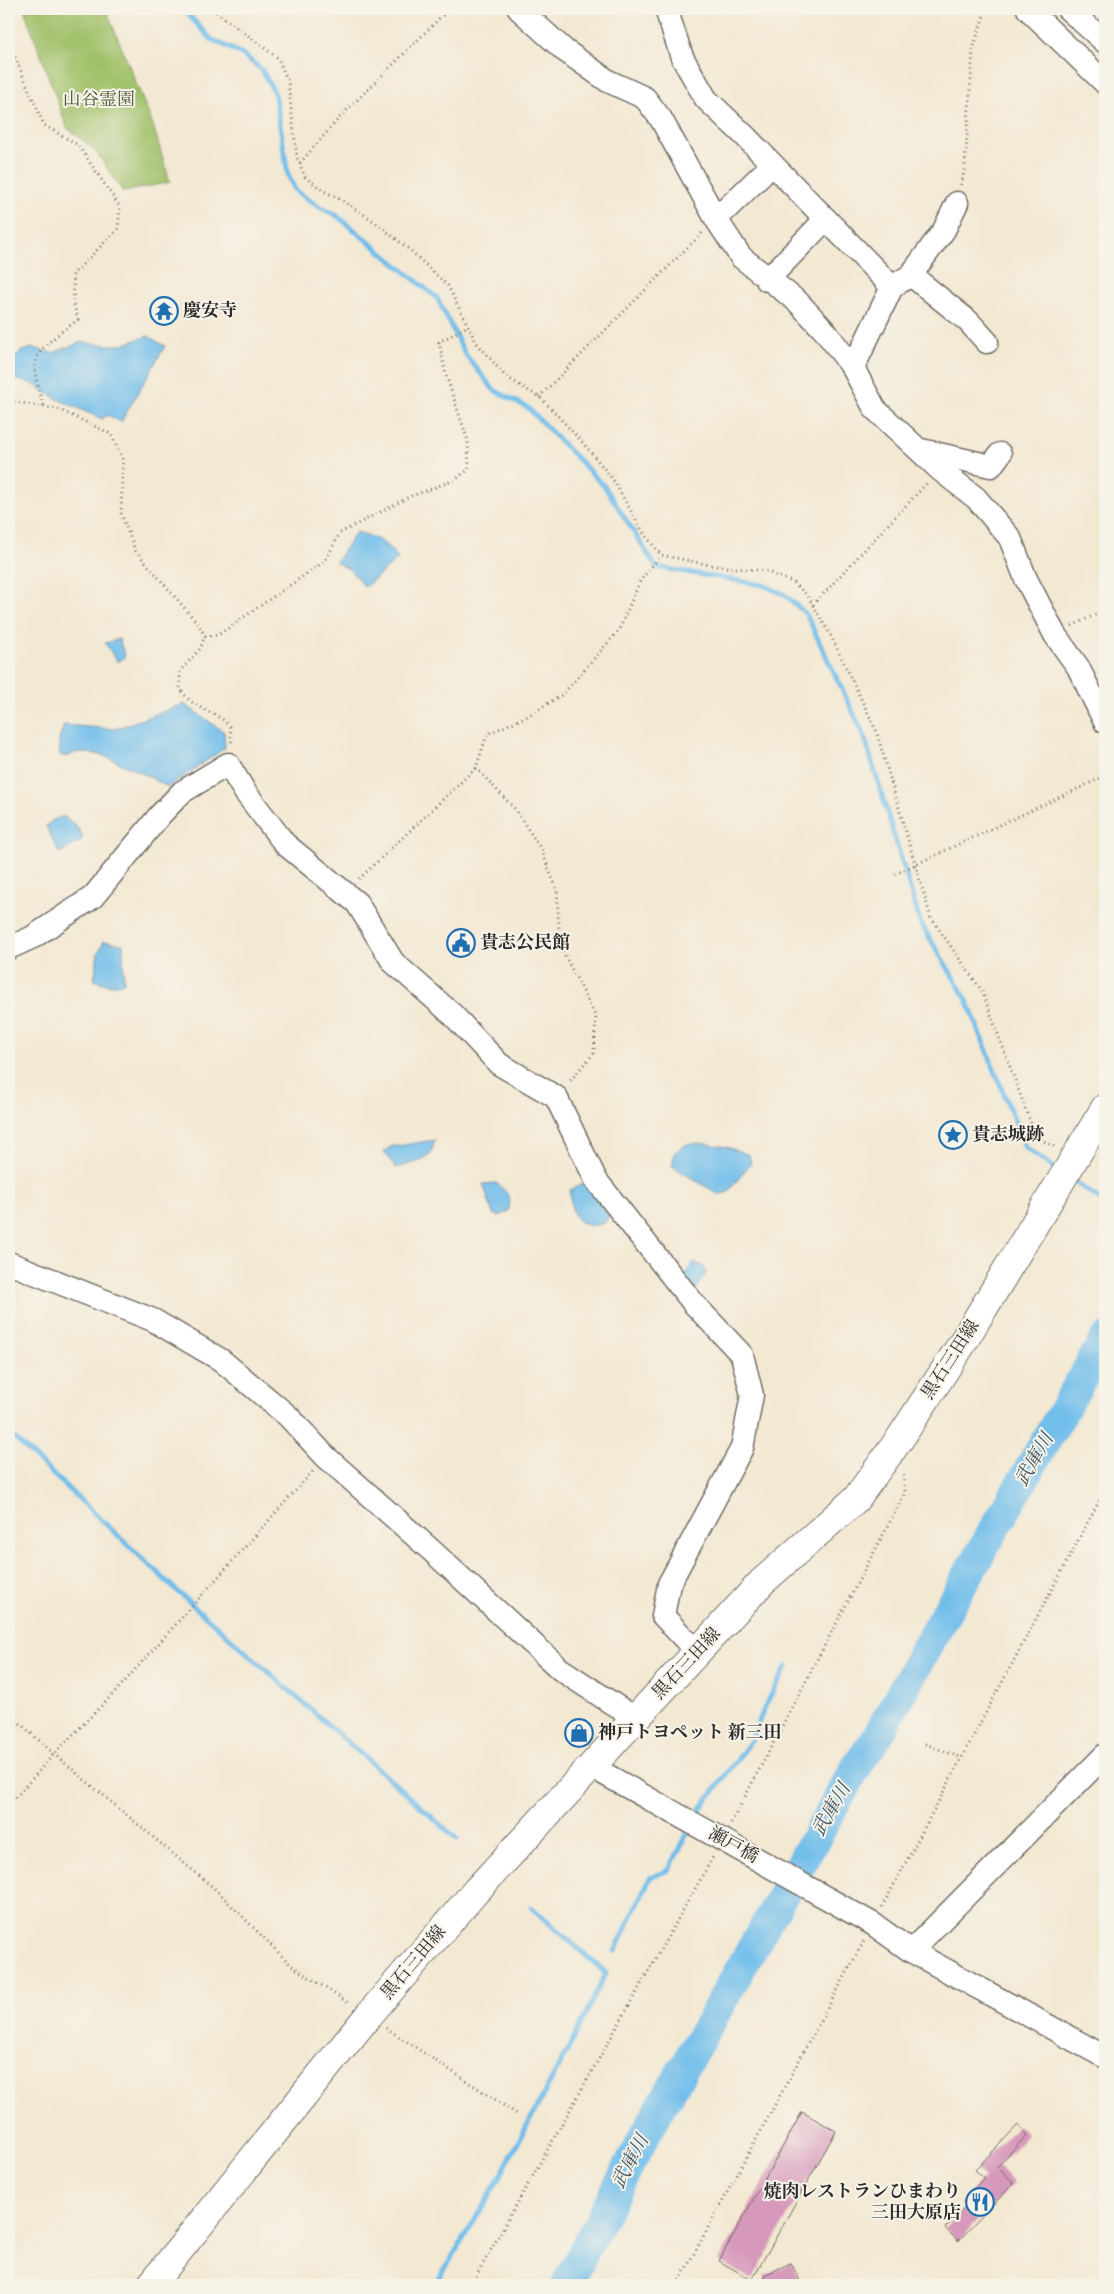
<svg xmlns="http://www.w3.org/2000/svg" width="1114" height="2294" font-family="Vollkorn,'Noto Serif JP',serif">
	<rect width="100%" height="100%" fill="#f7f3e8"/>
	<filter id="ink" filterUnits="userSpaceOnUse"><feTurbulence type="fractalNoise" baseFrequency=".02" numOctaves="2"/><feDisplacementMap in="SourceGraphic" scale="10" xChannelSelector="R" yChannelSelector="G"/><feConvolveMatrix kernelMatrix="1 2 1 2 8 2 1 2 1" color-interpolation-filters="sRGB"/></filter>
	<filter id="wash" filterUnits="userSpaceOnUse"><feTurbulence type="fractalNoise" baseFrequency=".0096" numOctaves="4" result="noise"/><feDisplacementMap in="SourceGraphic" scale="20" xChannelSelector="R" yChannelSelector="G"/><feGaussianBlur stdDeviation="1.12" result="paint"/><feColorMatrix in="noise" values="0 0 0 0 0 0 0 0 0 0 0 0 0 0 0 0 0 1.4 0 .05"/><feComposite in="paint" operator="in"/></filter>
	<g filter="url(#wash)">
		<rect width="100%" height="100%" fill="#f3e8d2"/>
		<path fill="#9fc068" stroke="#65764a" d="M24,9h82l47,116 17,57 -47,10 -28,-42 -28,-22z"/>
		<path fill="#71beeb" stroke="#4e748b" d="M148,336l17,10 -44,76 -13,-7 -6,4 -45,-20 -26,-16 -22,-5v-14l12,-13 12,-3 19,5 30,-11 24,3h14z
			M356,532c18,4 32,11 42,27l-33,28 -15,-17 -14,-8z
			M119,639l6,18 -7,5 -13,-19z
			M184,704l40,28 1,16 -57,39 -28,-15 -38,-17 -25,-3 -10,5 -7,-2 -1,-15 5,-15 51,4z
			M64,816l12,10 7,11 -3,5 -21,11 -13,-27 7,-6z
			M104,941l19,3 1,39 -15,2 -15,-5 4,-27z
			M435,1140l-4,14 -11,7 -24,7 -12,-16 6,-5z
			M700,1143l27,4 22,8 2,8 -24,30 -9,1 -46,-28 3,-14 12,-8z
			M590,1181l22,28 -7,14c-27,8 -35,-7 -35,-33z
			M496,1183c11,8 17,16 12,29l-9,4 -6,-2 -10,-30z
			M694,1262l10,5 2,7 -11,17 -12,-13z"/>
		<g fill="none" stroke-linecap="round" stroke-linejoin="round">
			<path stroke="#71beeb" stroke-width="5" d="M185,9l1,3 25,27 31,15 20,16 13,24 13,81 7,15 24,17 17,8 101,83 28,56 29,36 34,18 77,79 51,80 107,18 21,9 22,20 58,121 56,187 47,78 58,147 32,23
				M1070,1179l35,24
				M9,1433l168,158 280,248
				M696,1819l5,-11 50,-67 16,-39 20,-36
				M615,1951l35,-73 19,-8 21,-42
				M435,2285l55,-90 87,-163 29,-59 -75,-66"/>
			<path stroke="#71beeb" stroke-width="31" d="M566,2285l80,-152 211,-367 20,-29 64,-116 164,-282"/>
		</g>
		<g id="blocks">
			<path fill="#d799bb" d="M802,2112l34,19 -84,149 -33,-19z
				M1018,2125l9,10 -30,32 17,16 -56,58 -13,-13 22,-22 -4,-5 21,-23 -9,-8z
				M791,2263l11,22h-47l11,-5 -2,-5z"/>
		</g>
	</g>
	<g filter="url(#ink)">
		<use href="#blocks" fill-opacity="0" stroke="#716d65" stroke-width="1"/>
		<g fill="none" stroke-linecap="round" stroke-linejoin="round">
			<defs>
				<path id="minor" d="M519,9l45,41 44,31 37,17 16,21 55,100 25,38 57,45 27,29 28,37 22,41 64,60 37,29 34,40 16,41 29,56 23,32 27,55
					M666,9l16,48 24,42 38,36 148,152 -39,81
					M1028,9l77,74
					M1068,9l37,33
					M716,219l56,-54
					M911,275l33,-45 13,-27
					M767,280l59,-61
					M892,287l19,-12 57,46 19,21
					M921,450l70,16 9,-12
					M9,948l24,-11 60,-40 67,-82 22,-23 46,-28 17,28 40,52 72,59 36,59 60,53 46,49 57,33 40,83 98,124 48,51 10,40 -10,53 -73,136 -6,32 35,37
					M9,1263l144,57 68,40 67,56 38,41 106,94 128,118 76,50
					M592,1767l281,157 38,27 194,106
					M911,1951l194,-196"/>
				<path id="major" d="M151,2285l217,-269 108,-125 286,-309 94,-83 43,-59 61,-93 145,-239"/>
			</defs>
			<use href="#minor" stroke="#716d65" stroke-width="25"/>
			<use href="#major" stroke="#716d65" stroke-width="30"/>
			<path stroke="#716d65" stroke-width="3" stroke-dasharray="1 4" stroke-linecap="butt" d="M212,9l66,49 10,24 9,76 8,19 19,14 16,8 35,23 36,29 37,35 28,56 29,34 37,23 41,44 29,35 31,54 18,23 54,11 51,5 28,12 13,12 23,39 46,96 55,188 51,73 54,146 21,11
				M9,43l35,82 34,20 42,62 -2,22 -45,45 1,31 4,15c-12,8 -38,26 -42,40 -4,12 5,35 8,47
				M300,163l41,-47 108,-107
				M961,185l4,-18 8,-118 13,-40
				M539,397l163,-164
				M9,401l49,8 53,25 12,26 -2,53 14,37 64,75 6,11 -5,13 -20,22v18l10,12 32,18 8,8 2,19
				M813,605l114,-122
				M1072,626l33,-16
				M205,636l13,-1 107,-74 15,-28 69,-36 46,-17 14,-11 -1,-28 -22,-66 -7,-33 29,-16
				M476,768l38,40 27,41 16,41 3,56 36,71 -2,36 -26,30
				M895,874l210,-98
				M359,879l117,-111 11,-34 41,-18 35,-22 56,-64 21,-49 21,-26
				M9,1713l45,41 161,135 77,77 58,38
				M925,1744l37,14
				M9,1805l45,-51 63,-64 197,-220
				M731,1823l174,-330 -2,-21
				M882,1907l223,-417
				M386,2028l131,86
				M471,2285l242,-428
				M677,2285l187,-344"/>
			<use href="#minor" stroke="#fff" stroke-width="22"/>
			<use href="#major" stroke="#fff" stroke-width="28"/>
		</g>
	</g>
	<defs>
		<symbol id="temple-ring" viewBox="-11 -11 22 22"><circle r="9.5" fill="#f7f3e8" stroke="#1f6fb2" stroke-width="1.5"/><path d="M0-6L5-2H3V0L6.5 2.5H4V6H1.5V3h-3V6H-4V2.5H-6.5L-3 0V-2H-5Z" fill="#1f6fb2"/></symbol>
		<symbol id="civic-ring" viewBox="-11 -11 22 22"><circle r="9.5" fill="#f7f3e8" stroke="#1f6fb2" stroke-width="1.5"/><path d="M-.6-6.5H3V-4.5H.6V-3L4-1V1h2V6H-6V1h2V-1L-.6-3ZM-1.2 2.5V6h2.4V2.5Z" fill="#1f6fb2"/></symbol>
		<symbol id="sight-ring" viewBox="-11 -11 22 22"><circle r="9.5" fill="#f7f3e8" stroke="#1f6fb2" stroke-width="1.5"/><path d="M0-6L1.8-2.2L6-1.7L2.9 1.2L3.7 5.4L0 3.3L-3.7 5.4L-2.9 1.2L-6-1.7L-1.8-2.2Z" fill="#1f6fb2"/></symbol>
		<symbol id="shop-ring" viewBox="-11 -11 22 22"><circle r="9.5" fill="#f7f3e8" stroke="#1f6fb2" stroke-width="1.5"/><path d="M-5-2.5h2.3a2.7 3.5 0 0 1 5.4 0H5L5.5 6h-11ZM-1.5-2.5h3a1.5 2.3 0 0 0-3 0Z" fill="#1f6fb2"/></symbol>
		<symbol id="restaurant-ring" viewBox="-11 -11 22 22"><circle r="9.5" fill="#f7f3e8" stroke="#1f6fb2" stroke-width="1.5"/><path d="M-5-6h1v4h1v-4h1v4h1v-4h1v5L-1.5 .5V6h-2V.5L-5-1ZM5-6V6H3V1.5H1.5Q1.5-4 5-6Z" fill="#1f6fb2"/></symbol>
	</defs>
	<g fill-rule="evenodd">
		<use href="#temple-ring" x="148" y="295" width="32" height="32"/>
		<use href="#civic-ring" x="445" y="927" width="32" height="32"/>
		<use href="#sight-ring" x="937" y="1119" width="32" height="32"/>
		<use href="#shop-ring" x="563" y="1717" width="32" height="32"/>
		<use href="#restaurant-ring" x="964" y="2186" width="32" height="32"/>
	</g>
	<g text-anchor="middle" dominant-baseline="central" stroke-width="4" stroke-linejoin="round" paint-order="stroke">
		<g font-size="18" fill="#4e583d" stroke="#f7f3e8">
			<text x="99" y="100">山谷霊園</text>
		</g>
		<g font-size="18" font-weight="bold" fill="#2b2b2b" stroke="#f7f3e8" text-anchor="start">
			<text x="183" y="311">慶安寺</text>
			<text x="480" y="943">貴志公民館</text>
			<text x="972" y="1135">貴志城跡</text>
			<text x="598" y="1733">神戸トヨペット 新三田</text>
			<text x="961" y="2192" text-anchor="end">焼肉レストランひまわり<tspan x="961" dy="21">三田大原店</tspan></text>
		</g>
		<g font-size="18" fill="#2b2b2b" stroke="#f7f3e8">
			<text transform="translate(951 1360) rotate(-57)">黒石三田線</text>
			<text transform="translate(687 1664) rotate(-47)">黒石三田線</text>
			<text transform="translate(733 1846) rotate(29)">瀬戸橋</text>
			<text transform="translate(414 1963) rotate(-50)">黒石三田線</text>
		</g>
		<g font-size="19" font-style="italic" fill="#405765" stroke="#f7f3e8">
			<text transform="translate(1035 1460) rotate(-60)">武庫川</text>
			<text transform="translate(832 1810) rotate(-60)">武庫川</text>
			<text transform="translate(631 2162) rotate(-62)">武庫川</text>
		</g>
	</g>
	<rect width="1114" height="2294" fill="none" stroke="#f7f3e8" stroke-width="30"/>
</svg>
